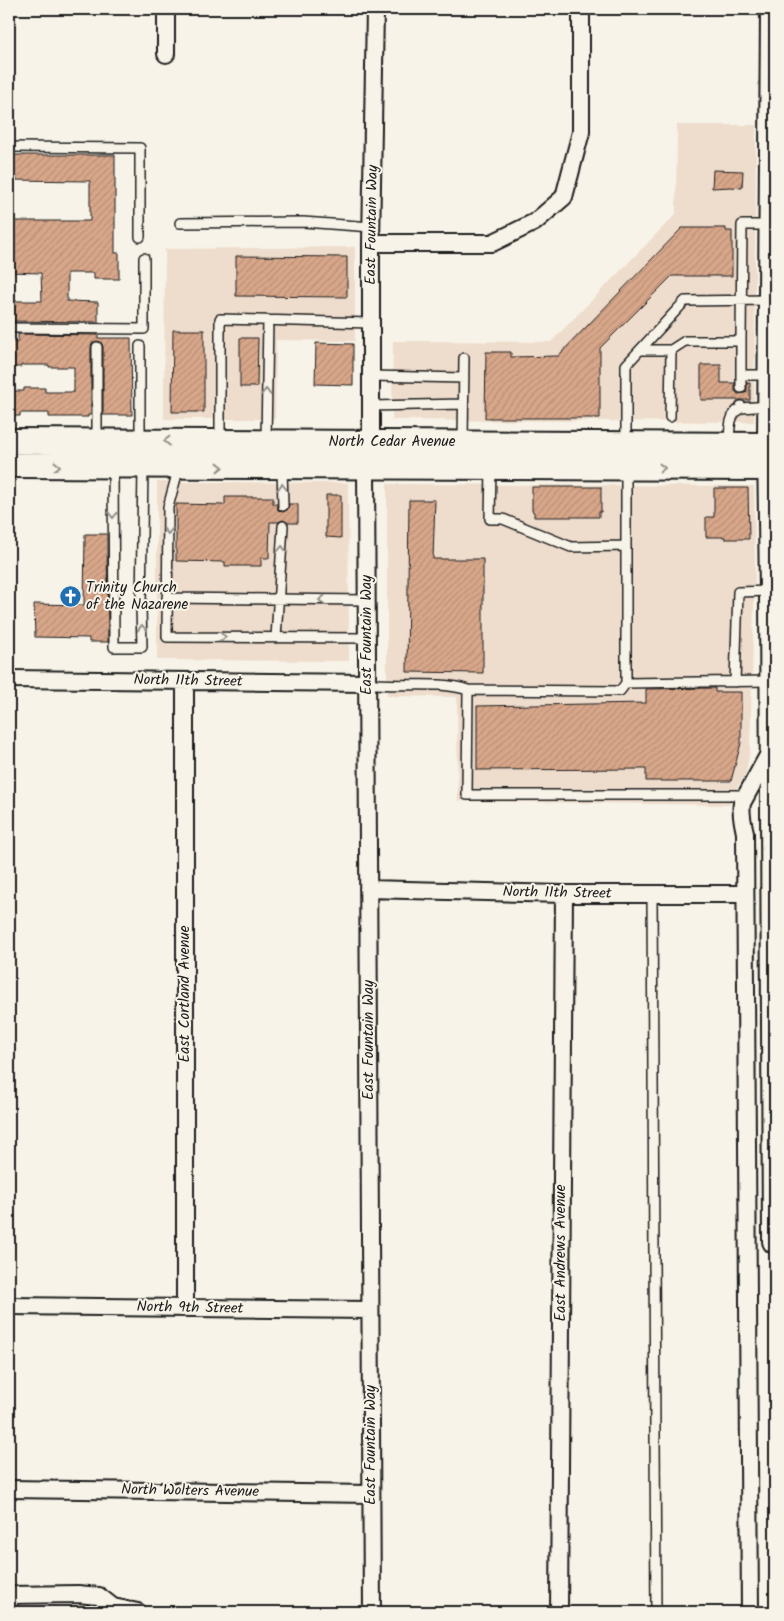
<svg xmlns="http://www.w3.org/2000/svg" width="784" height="1621" font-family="Kalam,sans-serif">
	<defs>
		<pattern id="building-hatch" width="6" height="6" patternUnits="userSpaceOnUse" patternTransform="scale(1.25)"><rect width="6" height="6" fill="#d8a78a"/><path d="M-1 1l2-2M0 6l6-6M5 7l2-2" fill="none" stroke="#b98f76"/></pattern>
	</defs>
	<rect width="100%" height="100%" fill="#f7f3e8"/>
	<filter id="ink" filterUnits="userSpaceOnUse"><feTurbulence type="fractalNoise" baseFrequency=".02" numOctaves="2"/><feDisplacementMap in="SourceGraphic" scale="10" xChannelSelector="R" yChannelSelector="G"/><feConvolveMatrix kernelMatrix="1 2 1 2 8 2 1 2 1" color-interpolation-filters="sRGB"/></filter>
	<g filter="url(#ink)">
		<path fill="#eedccc" d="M677,125h79l-2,297 -362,-2 1,-79 158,1 125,-128z
			M355,247v94l-79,-1 -1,79h-111l1,-170z
			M157,482l191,1 1,178 -192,-1z
			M387,484l367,2 1,82 -5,182 -4,23 -16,27v5l-272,-4 -1,-104 -70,-1z"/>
		<path fill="url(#building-hatch)" stroke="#1c1c1c" d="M9,155h106v98h4v26h-25v-6h-27v28l31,1v20l-89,-1v-20h33l-1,-28 -32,-1v-51h81v-40l-81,-1z
			M713,170l30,1 -1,17 -11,-1 -19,1z
			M682,228h44v3h6v45h-60l-72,72v70h-115l1,-66h25v5l47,-1z
			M236,256l111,1v40l-111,-1z
			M173,330h31v82h-32z
			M18,334l80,1v3h33l1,77h-29v-68l-2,-5 -4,-1 -5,2 -1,4v68h-3v2h-39v-4h-29v3h-11v-25h15v-3h21v4h29v-25h-25v-2h-28v2h-12v-25h9z
			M240,338h18l-1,49h-17z
			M316,343l37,1v41l-38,-1z
			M701,365h20v18h14v8l3,3 7,-1 2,-2v-8h3v17h-49z
			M532,487h69v25h-2v5h-65v-5l-2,-1z
			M714,488h34l1,51h-24v-2h-19v-20h8z
			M326,495h15v43l-15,-1z
			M225,497h48v7h4l1,6 5,2 5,-3 1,-5h9v19h-10l-5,-3 -5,2h-8l-1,36h-8v8h-36v-4l-49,-1v-57l49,1z
			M409,500h26l-2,59h50v114l-76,-1z
			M85,534h22l1,108h-19v-4l-54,-1 -1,-33 50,1z
			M715,688v4h26v51l-10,38h-85v-12l-169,1v-64l169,-3v-14z"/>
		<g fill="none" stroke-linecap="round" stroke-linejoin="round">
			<defs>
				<path id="lane" d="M9,147l131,1v89
					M180,223l123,-1 69,5
					M9,328l135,1v-71
					M741,341v34h29
					M140,346v95
					M640,350h31l-1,67
					M671,350l14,-9h56l1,-116h29
					M741,375v13
					M371,376l93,2
					M371,406l92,-2
					M741,406v2l29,-2
					M97,441v-94
					M220,441v-122l151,4
					M266,441l2,-121
					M463,442l1,-84
					M626,442v-77l59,-64 86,-1
					M729,443c1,-13 -1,-28 12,-35
					M113,466l1,181h28l-1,-40 2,-140
					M179,467l-11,40 -1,130 200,1
					M282,467l1,39
					M491,468l-1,51h13l68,28 55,-1
					M167,598l200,2
					M276,638l7,-112
					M735,682l3,-90 32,-1
					M367,683c33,5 70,-3 101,7l152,1 6,-8v-215
					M626,683l145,-2
					M468,690l-1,105h279
					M652,894l4,718"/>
				<path id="street" d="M166,54v-45
					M371,243h121l43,-21 29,-25 17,-65v-123
					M371,442v-199l4,-234
					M366,467l6,1145
					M9,679l358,4
					M185,681v627
					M368,889l196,5h181
					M9,1306l361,4
					M9,1489l362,5
					M9,1603v-8l69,-1 21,2 14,11 25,5
					M559,1612l5,-718
					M750,1612l-5,-779c-2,-11 -5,-19 -3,-30l29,-53"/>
				<path id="secondary" d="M773,9l-3,436 2,146 3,650
					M9,441l766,4
					M9,465l766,3"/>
			</defs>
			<use href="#lane" stroke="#1c1c1c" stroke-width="12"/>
			<use href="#street" stroke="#1c1c1c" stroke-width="20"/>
			<use href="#secondary" stroke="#1c1c1c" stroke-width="28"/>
			<use href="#lane" stroke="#f7f3e8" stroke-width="9"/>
			<use href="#street" stroke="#f7f3e8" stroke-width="16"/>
			<use href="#secondary" stroke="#f7f3e8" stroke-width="24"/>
		</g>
		<defs><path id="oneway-chevron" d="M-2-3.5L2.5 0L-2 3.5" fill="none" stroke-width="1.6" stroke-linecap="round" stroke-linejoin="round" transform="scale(1.25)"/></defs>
		<g stroke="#94928c">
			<use href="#oneway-chevron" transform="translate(266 392) rotate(-89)"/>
			<use href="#oneway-chevron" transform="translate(167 441) rotate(-180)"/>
			<use href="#oneway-chevron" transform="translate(57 466)"/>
			<use href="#oneway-chevron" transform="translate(220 467)"/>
			<use href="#oneway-chevron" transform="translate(662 468)"/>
			<use href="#oneway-chevron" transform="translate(282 487) rotate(-91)"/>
			<use href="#oneway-chevron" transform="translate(113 515) rotate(90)"/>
			<use href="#oneway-chevron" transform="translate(168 531) rotate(90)"/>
			<use href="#oneway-chevron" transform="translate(282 549) rotate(-88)"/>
			<use href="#oneway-chevron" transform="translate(322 600) rotate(-180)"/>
			<use href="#oneway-chevron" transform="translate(142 628) rotate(-92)"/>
			<use href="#oneway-chevron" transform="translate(223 637)"/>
		</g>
	</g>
	<defs>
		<symbol id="church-disc" viewBox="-11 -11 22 22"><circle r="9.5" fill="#1f6fb2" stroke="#f7f3e8"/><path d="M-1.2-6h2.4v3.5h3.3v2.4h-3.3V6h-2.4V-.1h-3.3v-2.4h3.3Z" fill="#fff"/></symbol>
	</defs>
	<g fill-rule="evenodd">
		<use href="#church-disc" x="58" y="584" width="25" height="25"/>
	</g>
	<g text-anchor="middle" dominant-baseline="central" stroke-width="4" stroke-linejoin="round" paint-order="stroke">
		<g font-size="15" fill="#1c1c1c" stroke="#f7f3e8">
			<text transform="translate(372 225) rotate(-89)">East Fountain Way</text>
			<text x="392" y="442">North Cedar Avenue</text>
			<text transform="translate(367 635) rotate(-90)">East Fountain Way</text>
			<text transform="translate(188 681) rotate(1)">North 11th Street</text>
			<text transform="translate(557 893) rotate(1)">North 11th Street</text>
			<text transform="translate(185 994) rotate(-90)">East Cortland Avenue</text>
			<text transform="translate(369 1040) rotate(-90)">East Fountain Way</text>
			<text transform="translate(561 1253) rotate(-90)">East Andrews Avenue</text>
			<text transform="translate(190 1308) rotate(1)">North 9th Street</text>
			<text transform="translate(371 1445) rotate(-90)">East Fountain Way</text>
			<text transform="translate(190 1491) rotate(1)">North Wolters Avenue</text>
		</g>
		<g font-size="15" fill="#1c1c1c" stroke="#f7f3e8" text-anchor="start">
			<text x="86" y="588">Trinity Church<tspan x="86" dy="17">of the Nazarene</tspan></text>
		</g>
	</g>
	<rect width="784" height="1621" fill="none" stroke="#f7f3e8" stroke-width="30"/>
	<rect x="15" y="15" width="754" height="1591" fill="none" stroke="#1c1c1c" stroke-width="2" filter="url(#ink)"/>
</svg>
